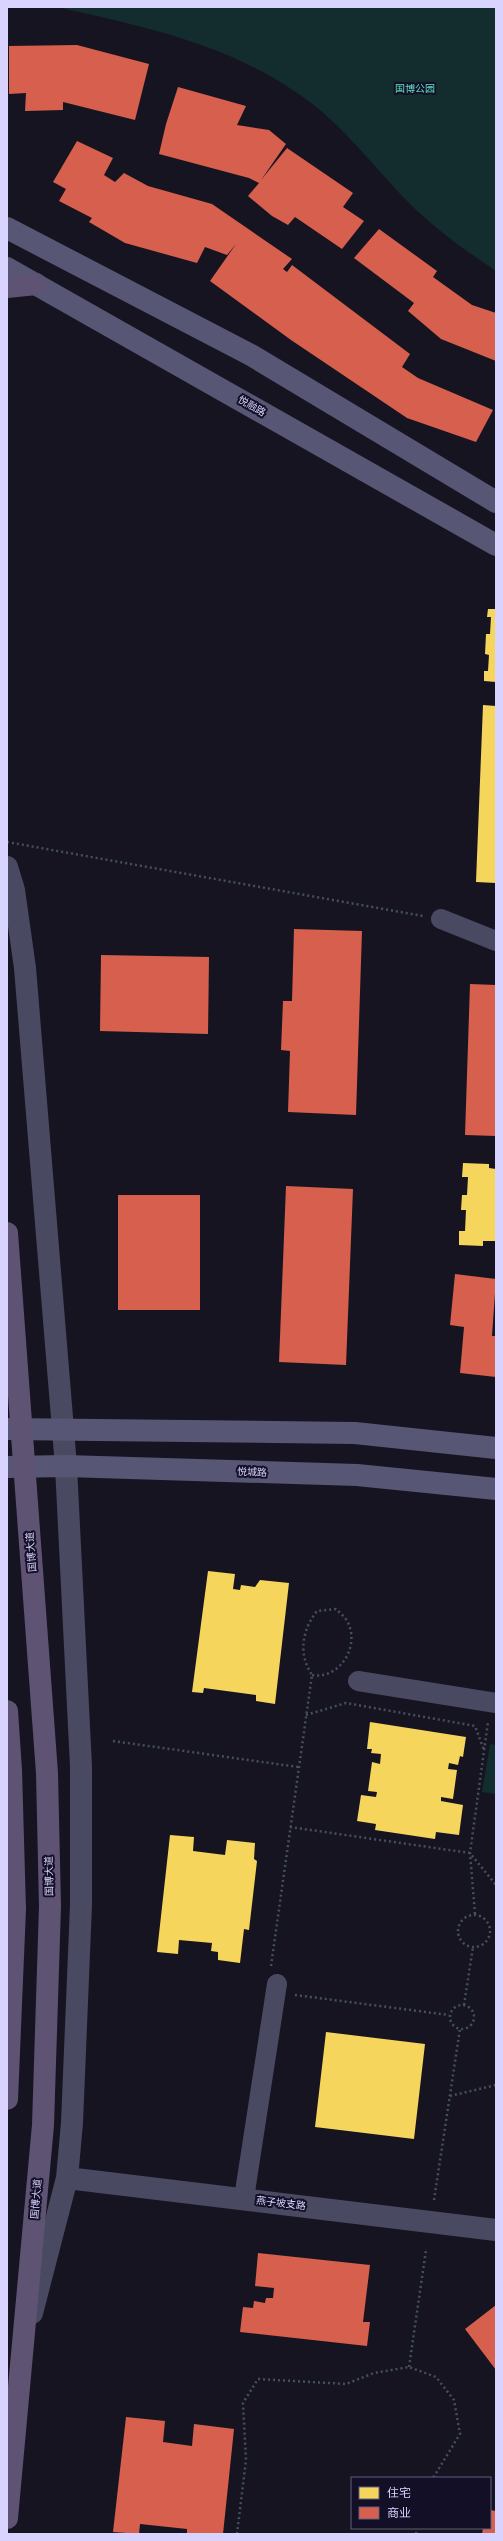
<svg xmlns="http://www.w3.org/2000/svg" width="503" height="2541" font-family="Poppins,'Noto Sans SC',sans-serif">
	<rect width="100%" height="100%" fill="#161421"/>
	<path fill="#132c2d" d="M57,7h439v264c-30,-20 -58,-40 -84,-65 -31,-31 -58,-67 -92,-96 -77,-63 -169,-82 -263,-103z
		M490,1744l6,1v49l-14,-2z"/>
	<path fill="#f6d55c" d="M488,609h8v73l-12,-1v-10h4l1,-16 -4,-1 1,-20h4l1,-17h-4z
		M483,705l13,1v177l-20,-1z
		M463,1163l26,1v4l7,1v72h-13v5l-24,-1v-14h6l1,-21h-5l1,-15h5l1,-18h-6z
		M208,1571l27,3 -2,15 7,1 1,-5 14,2 5,-7 29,3 -14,121 -19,-3v-6l-52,-7 -1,5 -11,-1z
		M370,1722l96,15 -3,20 -3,-1 -2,9 -9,-2 -1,6 9,1 -4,29 -12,-2v4l22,4 -4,30 -23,-3 -1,7 -60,-9 1,-6 -19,-3 4,-26 15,2 1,-5 -9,-1 4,-29 8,2 1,-10 -10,-1 1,-4h-5z
		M170,1835l24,2 -1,14 32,4 2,-15 28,3 -1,16 3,2 -8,69 -5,-1 -4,34 -22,-3v-8l-7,-1 1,-8 -33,-3 -1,14 -21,-2z
		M326,2032l99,12 -11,95 -99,-12z"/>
	<path fill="#d6604d" d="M77,45l72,19 -14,56 -72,-18v8l-38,1 1,-18 -17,1v-48z
		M178,87l68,19 -9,19 32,5 17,14 -25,36 26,-32 66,45 -10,14 21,14 -22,28 -47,-32 -7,8 -16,-9 -24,-20 11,-13 -10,-5 -90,-24 7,-30z
		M77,141l36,17 -9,17 11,7 9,-9 24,13 64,18 80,55 -9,10 4,3 5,-7 118,89 -8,13 16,11 75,32 -17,32 -69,-24 -116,-78 -81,-59 26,-37 -9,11 -22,-8 -8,16 -72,-20 -36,-21 3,-4 -33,-17 7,-12 -13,-7z
		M379,229l58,42 -4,6 39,28 24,8v48l-55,-22 -33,-28 6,-8 -60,-45z
		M294,929l68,2 -6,184 -68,-3 2,-61 -9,-1 2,-49h9z
		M101,955l108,2 -1,77 -108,-3z
		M470,984l26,1v151l-31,-1z
		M286,1186l67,3 -7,176 -67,-3z
		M118,1195h82v115h-82z
		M455,1274l41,5 -4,57h4v41l-36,-4 4,-46 -14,-2z
		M258,2253l112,12 -7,57h7l-3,24 -127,-14 3,-25 10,1 1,-7 11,2 1,-5h7l1,-10 -19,-2z
		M496,2305v65l-31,-41z
		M126,2417l39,4 -2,21 29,4 2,-22 40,5 -11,105h-36v-5l-47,-5 -1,10 -26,-2z
		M490,2510l6,1v23h-14l1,-6h7z"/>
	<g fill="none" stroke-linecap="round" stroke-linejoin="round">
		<path stroke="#44505f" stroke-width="2.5" stroke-dasharray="2 3" stroke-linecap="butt" d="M7,842l416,74
			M306,1715l40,-12 129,23 9,24
			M113,1741l185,26
			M290,1827l180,26 26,32
			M475,1914l-5,-61 18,-131
			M458 1931a16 16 0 1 1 32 0a16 16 0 1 1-32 0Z
			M271,1966l41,-291c-14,-21 -10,-45 5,-64l19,-2c4,4 9,8 11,12 14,24 -7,59 -35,54
			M295,1995l154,20
			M450 2017a12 12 0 1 1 24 0a12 12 0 1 1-24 0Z
			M464,2005l9,-58
			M450,2096l46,-11
			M434,2200l26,-171
			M409,2367l17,-117
			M237,2534l9,-74 -3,-57 15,-24 88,5 28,-11 35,-6 27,10 18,23 6,34 -27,44
			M416,2534l1,-6"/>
		<path stroke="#4a4962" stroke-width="20" d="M441,919l55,22
			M358,1681l138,22
			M244,2198l33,-214"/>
		<path stroke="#4a4962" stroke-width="22" d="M7,867l7,23 11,78 41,498 15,300v139l-9,218 -5,55 -35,135
			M67,2178l429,52"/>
		<path stroke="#575674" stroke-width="22" d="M7,228l244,127 245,147
			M7,268l489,277
			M7,1429l348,4 141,15
			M7,1467l59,-1 291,9 139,14"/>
		<path stroke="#5e5373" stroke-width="22" d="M7,287l29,-3
			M7,1711l4,59 4,139 -8,190
			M7,2518l36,-393 7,-219"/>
		<path stroke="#5e5373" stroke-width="22" d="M7,1233l40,540 3,133"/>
	</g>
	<g text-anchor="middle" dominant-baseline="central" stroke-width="4" stroke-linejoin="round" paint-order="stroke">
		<g font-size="10" fill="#5fe0c0" stroke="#130f26">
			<text x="415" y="88">国博公园</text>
		</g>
		<g font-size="10" fill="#d9d4ff" stroke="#130f26">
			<text transform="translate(252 406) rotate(30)">悦融路</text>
			<text transform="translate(252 1472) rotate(2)">悦城路</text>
			<text transform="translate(31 1552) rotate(-94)">国博大道</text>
			<text transform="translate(49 1876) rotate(-91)">国博大道</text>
			<text transform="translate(36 2199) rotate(-85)">国博大道</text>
			<text transform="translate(281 2203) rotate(7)">燕子坡支路</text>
		</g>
	</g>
	<rect width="503" height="2541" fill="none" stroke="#d9d4ff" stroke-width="16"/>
	<rect x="351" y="2477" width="140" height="52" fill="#130f26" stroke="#625e7d"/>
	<rect x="359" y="2487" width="20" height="12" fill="#f6d55c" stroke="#625e7d"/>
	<text x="387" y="2497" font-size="12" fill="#d9d4ff">住宅</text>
	<rect x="359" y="2507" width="20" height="12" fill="#d6604d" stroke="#625e7d"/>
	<text x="387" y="2517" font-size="12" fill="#d9d4ff">商业</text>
</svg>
